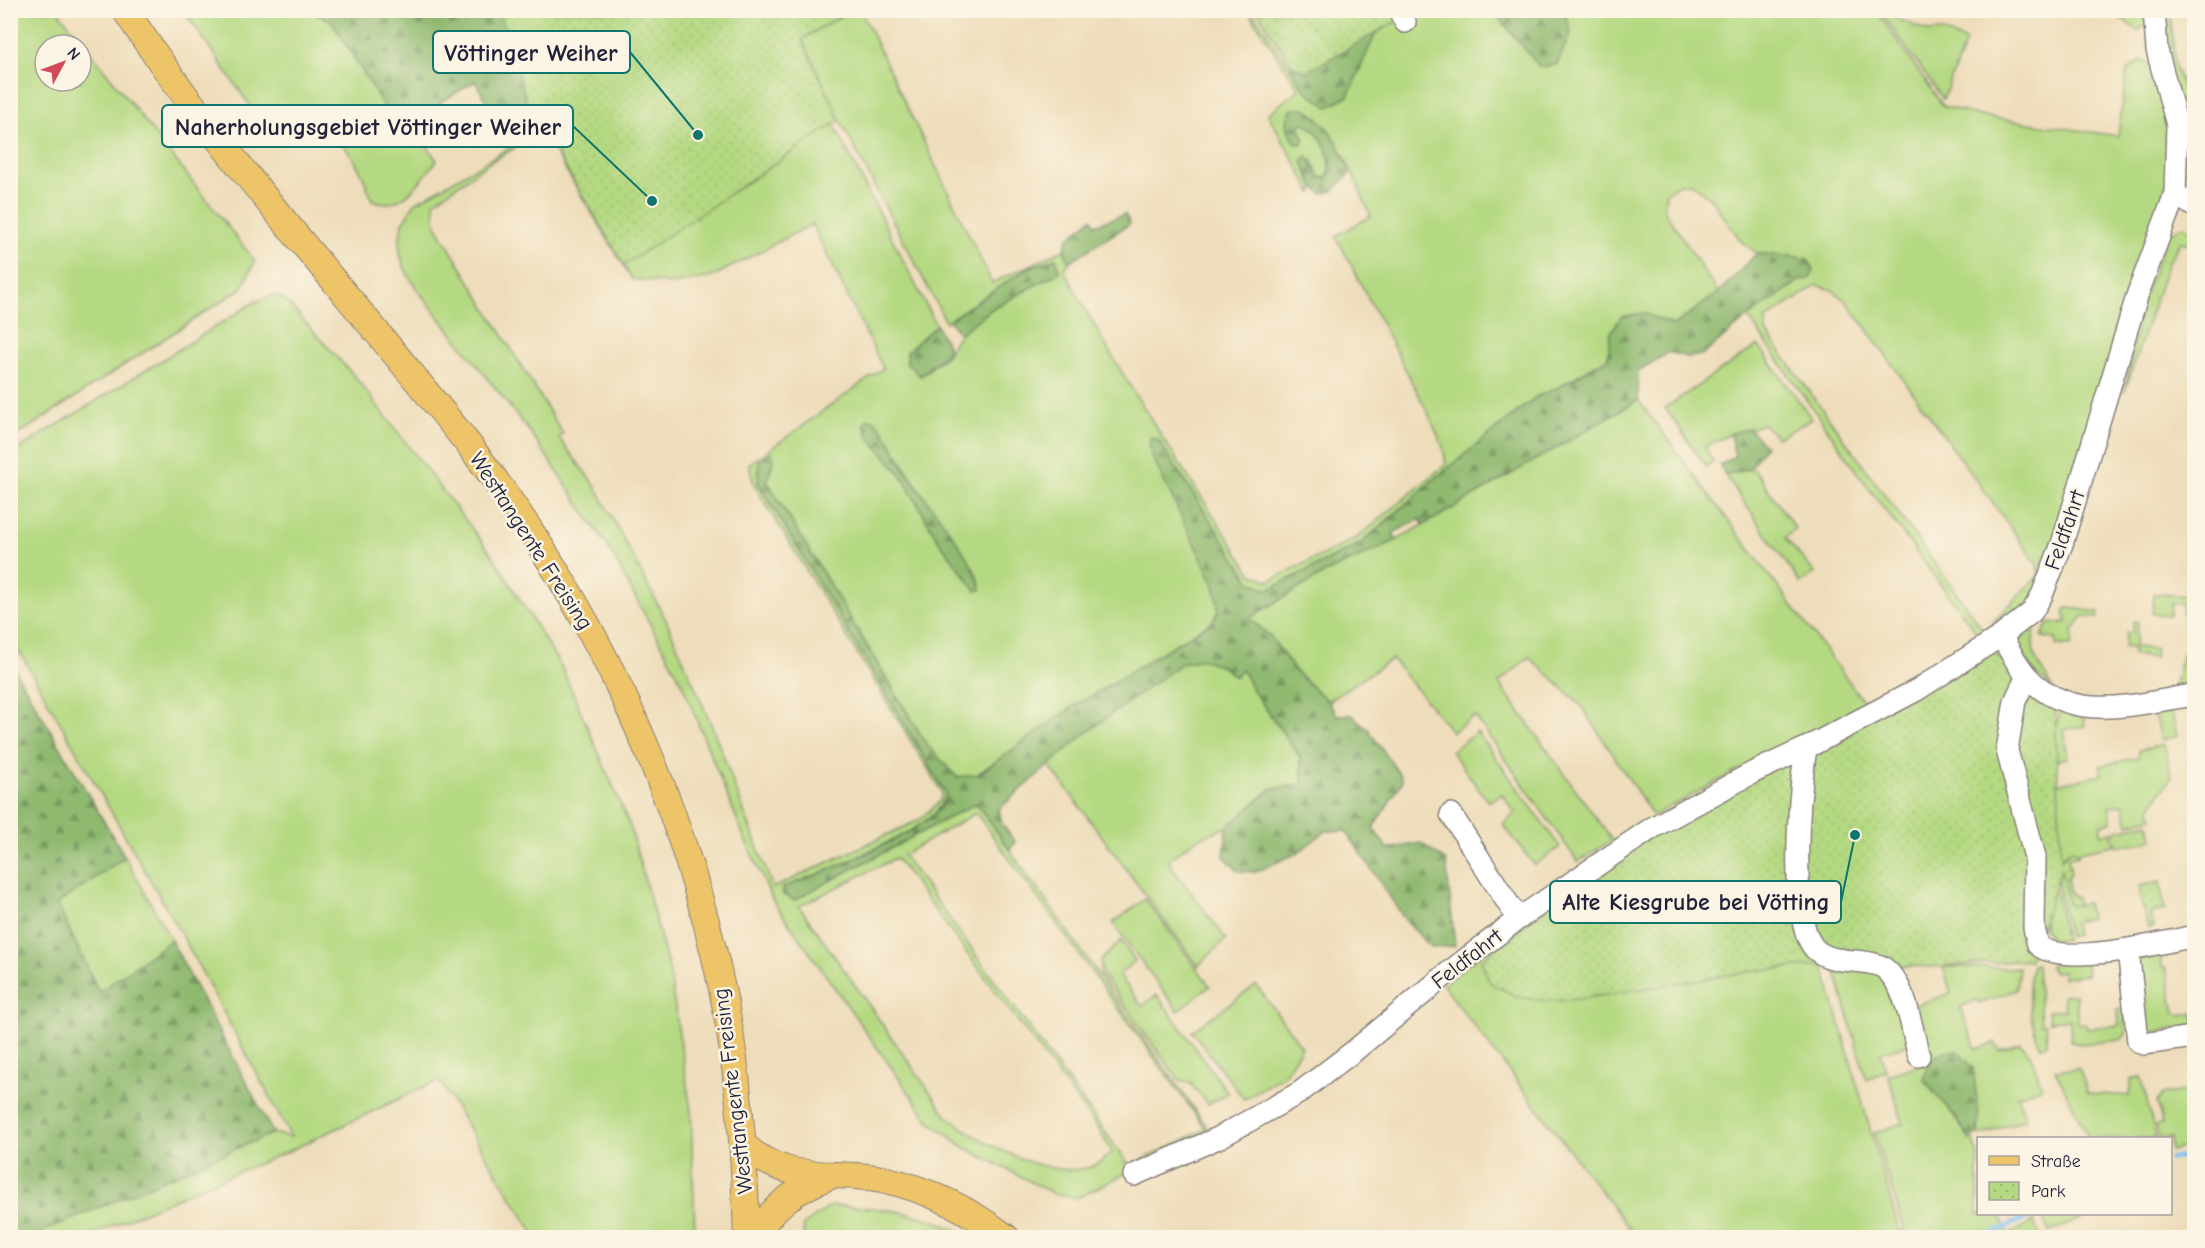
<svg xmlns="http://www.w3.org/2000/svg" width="2205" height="1248" font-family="'Comic Neue',sans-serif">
	<defs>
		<pattern id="forest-firs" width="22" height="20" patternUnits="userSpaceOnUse" patternTransform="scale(1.5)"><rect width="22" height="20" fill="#90b970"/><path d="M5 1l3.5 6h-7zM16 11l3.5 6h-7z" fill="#75965d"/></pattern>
		<pattern id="park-dots" width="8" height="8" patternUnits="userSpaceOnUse" patternTransform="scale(1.5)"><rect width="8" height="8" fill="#b5d982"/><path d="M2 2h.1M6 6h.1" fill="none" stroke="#9bba71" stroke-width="1.8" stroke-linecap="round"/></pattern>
	</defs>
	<rect width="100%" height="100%" fill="#fcf5e5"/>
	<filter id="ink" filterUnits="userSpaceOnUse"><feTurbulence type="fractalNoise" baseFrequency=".0167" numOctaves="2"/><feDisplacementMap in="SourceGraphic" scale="12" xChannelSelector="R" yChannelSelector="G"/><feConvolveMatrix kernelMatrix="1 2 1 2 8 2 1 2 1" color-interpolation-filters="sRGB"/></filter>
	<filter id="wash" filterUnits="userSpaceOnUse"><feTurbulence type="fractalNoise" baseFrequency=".008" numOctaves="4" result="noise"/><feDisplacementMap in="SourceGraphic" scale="24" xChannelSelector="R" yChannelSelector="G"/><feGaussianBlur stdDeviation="1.35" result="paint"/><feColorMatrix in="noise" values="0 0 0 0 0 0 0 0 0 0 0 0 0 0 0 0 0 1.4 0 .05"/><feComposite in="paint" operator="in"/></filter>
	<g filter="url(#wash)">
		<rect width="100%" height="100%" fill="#eeddba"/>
		<path fill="#b5d982" stroke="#6c7e5e" stroke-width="1.5" fill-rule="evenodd" d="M11,10l47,1 197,250 -13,27 -231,151zM45,45h36v36h-36z
			M256,10l53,1 22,9 67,109 14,-8 25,40c-18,19 -33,52 -65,39 -10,-31 -27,-66 -61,-76 -21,-6 -39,-2 -58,-14l-69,-99h28l4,4z
			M1876,10l67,96 37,10 138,20 9,-66 16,-10 9,5 17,54 -1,61 -111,361 -25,59 -49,41 -110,-147 -125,-177 66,-47 -7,-11 -50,-6 -15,-11 -32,-44 -18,-15 -13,1 -13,9 -2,17 54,83 -44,32 -31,-12 -33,21 -2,24 -51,30 -21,9 -104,84 -71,62 -93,47 -18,-9 -92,-141 56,145 5,26 -7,11 -139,85 -97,68 -19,3 -30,-33 -160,-264 5,-15 -14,17 188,310c-10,35 -61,48 -91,65 -21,12 -40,28 -61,42l182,-97 234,328 -133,67 -23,-4 -90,-47 -34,-25 -157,-221 -29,-64 -63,-156 -73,-134 -75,-111 -116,-147c-21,-29 -25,-56 -2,-86l145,-85 243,-54 133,261 -29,27v11l14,13 26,-21 12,-21 33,-25 67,-37 -3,-14 -28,10 -82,54 -106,-202 -38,-81 47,-28h12l131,272 72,-34 5,13 -5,7c54,106 123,205 187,304l18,8 88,-43 89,-74 -3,-17 -15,-34 -92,-177 35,-20c-18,-38 -30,-84 -66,-108l-6,18 4,-3c20,7 33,38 23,56l-7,-3 -7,-16 -7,10 9,17 -2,6 -44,-79 31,-25 -51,-78h4l53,79 60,-36 11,-21 39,-22h78l47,56 17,-3 14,-32 -7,-21zM541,133l5,4 86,142 41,5 39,-7 100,-53 71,144 -134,96 5,21 188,307 -2,9 -21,19 -146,68 -60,-159 -46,-107 -71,-135 -37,-49 4,-4 -127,-208 -2,-24 58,-41zM1817,285l15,5 15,12 190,262 2,11 -55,56 -218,-299v-13zM869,437l20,2c27,51 64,95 91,145l-42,-44 -38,-67zM976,813l230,316h-1l-75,37 -227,-311zM896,858l201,269 15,25c-5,4 -12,11 -19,14 -42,16 -114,-24 -146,-50l-148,-210z
			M1880,11h13l-2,5 39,16 11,-1 25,10 -23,58z
			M2111,11h36l-1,13 -8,7z
			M2160,11h10l5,55 19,48v75l-7,-15 -24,-128z
			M2182,226l12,5v14l-13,-3 -13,20 -44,131 18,-92 25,-66z
			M273,295l12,5 71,78 137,178 69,112 68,158 39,143 22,142 4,126h-159l-97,-157 -152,72 -88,36 -112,49h-59l245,-104 18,4 -108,-200 -172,-300v-183l244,-152z
			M1758,345l54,74 -35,19 -13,-14 -34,10 -25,13 8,15 -7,4 -41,-58z
			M1638,400l229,306 -95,46 -119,64 -73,-112 -51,-47 -30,26 113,157 -34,22 -103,-146 -23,16 -60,-73 -64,42 -32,-29 -26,-36 -21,-18 76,-45 72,-33z
			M1749,469l6,1 40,58 -10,10 30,35 -15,10 -75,-108z
			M2154,594l40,2v26l-10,-1 -2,-17 -11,-1 -1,12 -18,-1z
			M2067,608l32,4 -1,6 -15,-2 -10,15 -1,15 -16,-1v-6l-14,-2 5,-13 20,-2 -3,-11z
			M2038,618c-11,32 -3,43 15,69l-16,-12 -18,-26 3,-17z
			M2133,621l5,1 -3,25 21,2 -1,9 -22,-3v-7l-9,-1 2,-14h6z
			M2183,653l11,1v19l-4,1 -3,15 -14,2z
			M1203,659l20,8 12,10 7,-9 10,21 48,68 3,27 -32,5 -44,38 -30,12 -28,20 2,7 55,73 -28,27 -150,-202 38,-31 96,-70z
			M2062,708l21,8 2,10 -22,4 5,28 -21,4 3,-22z
			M2155,712h17l5,24 -16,4z
			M1477,732l83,115 -26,18 -31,-41 12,-11 -13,-19 -14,8 -37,-51z
			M2164,745l8,32 -22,30 3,11 -25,6 -5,-20 -14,3 3,14 -12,5 2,8 9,-2 3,13 -35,7 -11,-1 -6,7 9,48 16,-3 3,15 -16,4 2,13 -8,1 -29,-149 63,-12 -2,-9 39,-9 -1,-7z
			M2037,788l28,152h-12l-9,-11z
			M125,857l46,83 -72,53 -42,-89z
			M1145,899l65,87 -32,25 -65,-88z
			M1523,920l282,34 17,8 78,271 4,-5 -30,-95 29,-10 -15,-48 40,-13 -18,-55 41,-14 -8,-26 76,1 -3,22 -37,14 -2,-4 -17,7 16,42 19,-6 4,7 22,-7 10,13 11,31 -25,9 9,23 -48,17 1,-19 -55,-37 32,38 14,22 2,-2 6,18v58h22l8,22 25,-15 8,16h-405l-193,-252z
			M1121,941l14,20 -16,14 23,31 15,-11 71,98 -20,11 -18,-21 -12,-4 -77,-106v-13z
			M2160,955l2,12 4,2 9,43 6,4 13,-3v13l-45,7 -5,-3 -9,-72z
			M2085,958l2,17 -24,3 -1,-7 -9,1 -3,-5 3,-4z
			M2037,964l4,59h5l1,20 -6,4c-12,-23 -15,-56 -9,-82z
			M1834,965l47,5 30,73 -30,10 5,18 -20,8z
			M1256,985l46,62 -18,28 -40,24 -52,-68z
			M2076,994l2,30 8,-1 1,5 32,-3 -1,-16h6l2,25 -5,6 -42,4 -8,-3 -1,-22 -21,2 -1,-10 17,-1 -2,-15z
			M2079,1068l9,25 41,3 2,-17 10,-2 15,61h-67l-34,-68z
			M2190,1090l4,29v26l-23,6 -1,-13h-11l-3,-13 6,-1 -5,-22 4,-7z
			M831,1206c47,0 97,6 138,31h-165l-1,-12z
			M2048,1214h45l-44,18 -7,-15z"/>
		<path fill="url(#forest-firs)" stroke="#596e56" stroke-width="1.5" d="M309,11h191l28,95 -30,17 -23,-42 -77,48 -67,-109z
			M1493,11h71l7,21 -14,32 -17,3z
			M1376,33l-28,63 -20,11 -23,-17 -15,-22 3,-13z
			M1305,108c24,16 36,38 45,65l-17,18 -11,3 -8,-7 -12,-27 5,-4 12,20 7,3 6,-10c-4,-17 -11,-40 -29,-46l-4,3 5,12 -3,6h-4c-9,-13 -14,-20 -6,-34z
			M1125,214l5,10 -61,38 -5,-13 4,-10 24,-21 3,7z
			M1757,253l50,5 7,12 -4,8 -11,3 -51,36 -45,38 -17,2 -17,-5 -31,19v29l-214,125 -5,-6 -26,14 4,7 -72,33 -76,45 21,18 26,36 32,29 9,14h15l16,14 32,46 2,7 -29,46 15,21 33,-6 25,18 9,85 -24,2 -25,-27 -60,-90h-20l-29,22 -41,19 -18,-1 -14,-15 3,-29 44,-38 32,-5 -3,-27 -48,-68 -10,-20 -7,8 -12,-10 -20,-8 -21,4 -96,70 -87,76 3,15 13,18 -5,8 -34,-47 -182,97 -11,-5 -1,-7c38,-15 136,-51 160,-82 2,-4 3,-9 4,-13l-188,-310 1,-23 12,-8 3,6 -7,23 160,264 30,32 20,-2 96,-68 139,-85 7,-11 -5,-26 -64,-133v-15l8,3 92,141 18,9 94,-47 70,-62 104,-84 21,-9 51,-30 2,-24 11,-17 22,-4 31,12 44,-32z
			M1056,258l3,14 -67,37 -33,25 -10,-14 79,-52z
			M936,325l14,25 -30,26 -13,-13v-11z
			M868,419l7,1c13,14 20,31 29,48 16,26 76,96 77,122l-5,1 -38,-51 -38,-67 -31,-36 -5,-13z
			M1749,428l16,18 -16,23 -24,6 -5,-10 15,-9 -5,-22z
			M10,662l115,195 -68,47 42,88 72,-52 102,193 -245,105 -18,-1z
			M1943,1051h14l16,17 6,49 -2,17 -7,6 -14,-22 -32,-38 4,-18z"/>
		<path fill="url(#park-dots)" stroke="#6c7e5e" stroke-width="1.5" d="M500,11h349l-47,28 38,81 -216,145 -96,-159z
			M1257,11h158l-109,61 -14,-7z
			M1990,649l65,57 6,153 11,-10 7,6 -11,2 3,15 -4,6 3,16 6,3 2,8 -7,1 -3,-3 -7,-34 -31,91 -94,7 -104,-3 -79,7 -173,28 -31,2 -31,-4 -28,-14 -9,-22 79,-66 108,-72z
			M2149,823l4,17 -36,7 -3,-16z
			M2160,882l5,28 -15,3 3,14 -5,1 -8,-32v-10z"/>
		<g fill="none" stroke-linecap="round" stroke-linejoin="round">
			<path stroke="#7cbff2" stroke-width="5" d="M2170,1159l24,-5
				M1983,1238l50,-24"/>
		</g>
	</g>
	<g filter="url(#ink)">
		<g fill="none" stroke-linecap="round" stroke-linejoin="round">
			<defs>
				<path id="minor" d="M1399,10l6,12
					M2154,10l3,40 20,75 -2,69 19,12
					M2001,636c8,13 16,29 26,40 45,50 110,27 167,19
					M2027,676l-12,25 -8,49 28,107 -1,71 4,17c24,22 124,-2 156,-9
					M1806,748c-6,40 -19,171 9,201 10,10 26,11 39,12 9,1 23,2 30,7 24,19 27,61 35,88
					M1451,814l67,105
					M2128,949l10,92 5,3 51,-7
					M1134,1175l86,-38 79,-44 55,-42 95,-79 69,-53 134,-91 102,-56 52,-24 111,-58 84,-54 31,-24 10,-17 20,-51 76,-251 37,-99"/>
				<path id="major" d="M125,10c103,156 232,292 347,439 122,158 207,340 249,535 18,83 23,169 26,254
					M742,1144c47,42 85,25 140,35 45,10 88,31 125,59
					M754,1238c21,-35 40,-47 76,-62"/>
			</defs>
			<use href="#minor" stroke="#88807a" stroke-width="24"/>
			<use href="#major" stroke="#88807a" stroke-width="28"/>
			<use href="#minor" stroke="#fff" stroke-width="21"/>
			<use href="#major" stroke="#eec469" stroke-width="26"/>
		</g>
	</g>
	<g text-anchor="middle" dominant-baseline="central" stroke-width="5" stroke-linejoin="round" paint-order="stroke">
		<g font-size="22" fill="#22223b" stroke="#fcf5e5">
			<text transform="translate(2065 530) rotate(-71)">Feldfahrt</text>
			<text transform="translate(531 541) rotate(57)">Westtangente Freising</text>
			<text transform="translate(1467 959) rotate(-38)">Feldfahrt</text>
			<text transform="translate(733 1091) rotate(-97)">Westtangente Freising</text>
		</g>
	</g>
	<path fill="none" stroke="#0f766e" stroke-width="2" d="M698 135L630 52M652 201L573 126M1855 835L1841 902"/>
	<g fill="#0f766e" stroke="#fcf5e5" stroke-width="2">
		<circle cx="698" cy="135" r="6"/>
		<circle cx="652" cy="201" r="6"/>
		<circle cx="1855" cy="835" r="6"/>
	</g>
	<g fill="#fcf5e5" stroke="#0f766e" stroke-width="2">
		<rect x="433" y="31" width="197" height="42" rx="6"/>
		<rect x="162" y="105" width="411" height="42" rx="6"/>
		<rect x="1550" y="881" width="291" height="42" rx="6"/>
	</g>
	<g font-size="24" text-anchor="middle" font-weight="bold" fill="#22223b">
		<text x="531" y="61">Vöttinger Weiher</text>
		<text x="368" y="135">Naherholungsgebiet Vöttinger Weiher</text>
		<text x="1696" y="910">Alte Kiesgrube bei Vötting</text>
	</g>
	<rect width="2205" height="1248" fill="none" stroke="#fcf5e5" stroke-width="36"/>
	<rect x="1977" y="1137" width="195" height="78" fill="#fcf5e5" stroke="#a5a1a1" stroke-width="1.5"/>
	<rect x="1989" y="1156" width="30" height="9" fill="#eec469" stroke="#a5a1a1" stroke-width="1.5"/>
	<text x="2031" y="1167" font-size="18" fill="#22223b">Straße</text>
	<rect x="1989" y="1182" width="30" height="18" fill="url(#park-dots)" stroke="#a5a1a1" stroke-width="1.5"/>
	<text x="2031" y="1197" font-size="18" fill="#22223b">Park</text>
	<g transform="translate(63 63) rotate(49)"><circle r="28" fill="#fcf5e5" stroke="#a5a1a1" stroke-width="1.5"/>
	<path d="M0-4.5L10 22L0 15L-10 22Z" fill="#d1495b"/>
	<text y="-9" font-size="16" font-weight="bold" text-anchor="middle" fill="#22223b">N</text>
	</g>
</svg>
